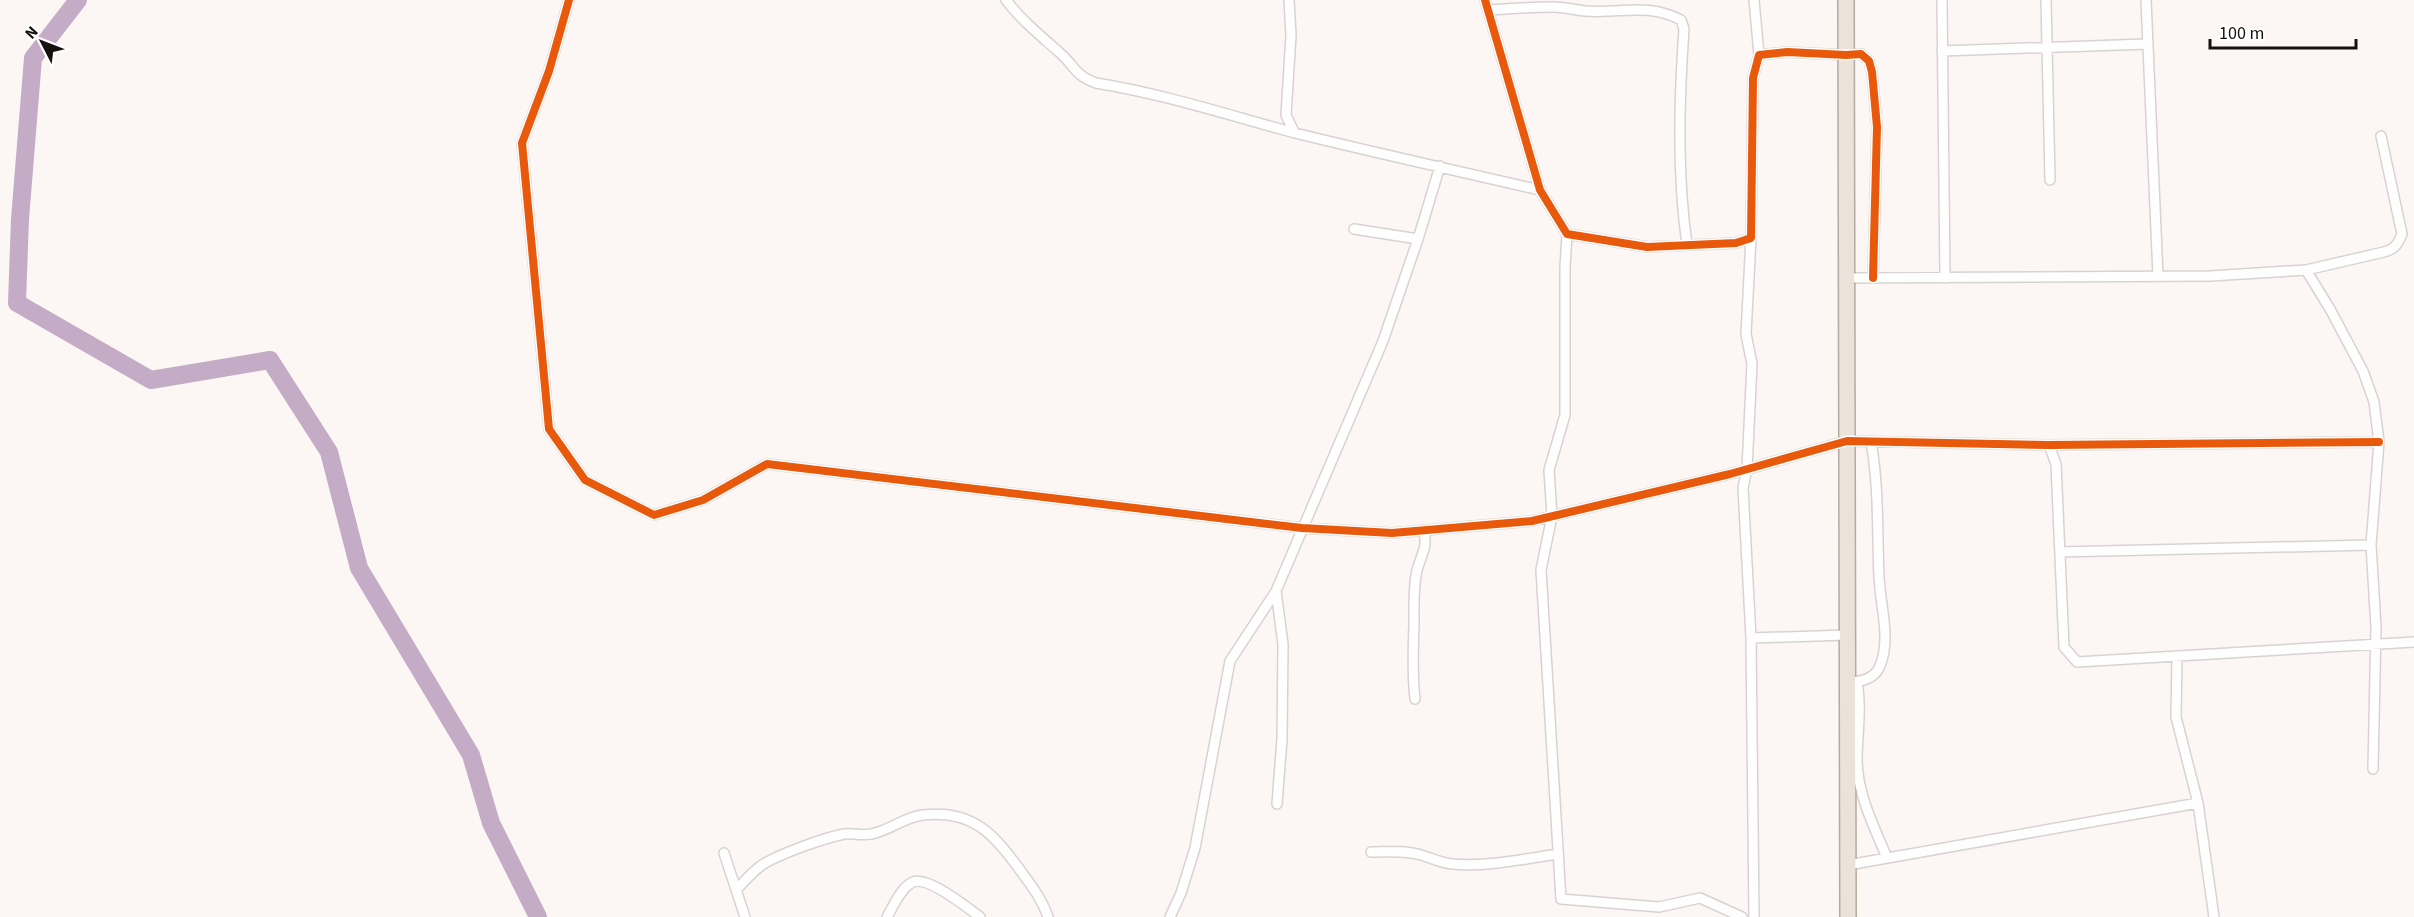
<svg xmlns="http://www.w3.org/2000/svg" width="2414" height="917" font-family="'Source Sans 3',sans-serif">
	<rect width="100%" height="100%" fill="#fcf6f5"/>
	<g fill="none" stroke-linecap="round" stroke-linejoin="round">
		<path stroke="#c4abc6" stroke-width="18" d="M78,0l-45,58 -13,161 -3,84 134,77 119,-20 59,92 30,116 112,187 20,68 47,94"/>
		<defs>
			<path id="minor" d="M569,0l-20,71 -27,72 27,286 36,51 69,35 49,-15 64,-36 535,64 90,5 140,-12 198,-47 117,-33 202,4 330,-3
				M1006,0c16,21 35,36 54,53 16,14 14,22 36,30 68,11 132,32 199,50 81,20 163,38 245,57
				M1289,0l2,35 -5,80 8,17
				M1485,0l55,190 27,44 80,13 89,-4 15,-5 2,-160 6,-23 28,-3 59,3 15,-1 8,7 3,11 5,55 -4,151
				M1754,0l5,55
				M1942,0l3,278
				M2046,0l4,180
				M2146,0l12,276
				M1488,10c21,-1 43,-3 65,-3 11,0 22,3 32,4 37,3 61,-9 96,9l3,9c-5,72 -7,145 3,216
				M1942,51l205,-7
				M1354,229l64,10
				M1567,234l-2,34v147l-16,55 3,46 -11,54 20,329 98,8 41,-9 42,19
				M1751,238l-5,96 6,30 -5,105 -4,19 8,150 3,279
				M2306,270l24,39 33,62 11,31 5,40 -8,103 5,82 -3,142
				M1846,278l364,-2 96,-6 78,-18c11,-3 14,-8 18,-18l-21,-98
				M2049,445l7,19 8,183 13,15 337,-20
				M2060,552l311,-7
				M1276,591l7,53 -1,95 -5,65
				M1751,638l96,-3
				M2177,656l-1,61 22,86 16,114
				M1847,682c12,0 26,-2 32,-14 13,-28 1,-62 0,-92 -2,-45 0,-90 -8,-134
				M1857,682c5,27 0,52 0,79 1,35 17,65 30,97
				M1415,699c-3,-25 -2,-49 -1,-74 0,-18 -1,-37 3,-55 4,-14 12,-26 6,-40
				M1371,852c16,0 34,-2 50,3 11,3 20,8 31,9 35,3 72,-5 106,-10
				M724,853l21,64
				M1848,865l350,-62
				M736,890c8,-8 16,-18 26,-25 17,-11 62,-27 82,-31 9,-1 18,2 27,0 18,-3 33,-17 52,-19 49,-6 71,19 97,55 11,15 22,29 28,47
				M887,917c6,-10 14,-30 26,-35 15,-6 55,26 67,35
				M1170,917l11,-24 14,-45 35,-187 46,-70 107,-250 35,-102 22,-73"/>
			<path id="trunk" d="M1846,0l2,917"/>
		</defs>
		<use href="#minor" stroke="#d8d3d2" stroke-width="12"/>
		<use href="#trunk" stroke="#b7a99f" stroke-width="18"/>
		<use href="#minor" stroke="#fffefe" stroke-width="9"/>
		<use href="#trunk" stroke="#ebe2da" stroke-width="15"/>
		<defs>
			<path id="cycleway" d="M569,0l-20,71 -27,72 27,286 36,51 69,35 49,-15 64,-36 535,64 90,5 140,-12 198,-47 117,-33 202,4 330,-3
				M1485,0l55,190 27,44 80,13 89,-4 15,-5 2,-160 6,-23 28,-3 59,3 15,-1 8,7 3,11 5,55 -4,151"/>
		</defs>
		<use href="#cycleway" stroke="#fff" stroke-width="11"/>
		<use href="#cycleway" stroke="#e8590c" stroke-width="8"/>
	</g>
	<g transform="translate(42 42) rotate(312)" stroke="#ffffff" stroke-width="4.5" paint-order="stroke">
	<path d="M0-4.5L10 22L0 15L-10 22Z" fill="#161111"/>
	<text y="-9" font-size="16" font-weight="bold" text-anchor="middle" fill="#161111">N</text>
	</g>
	<path d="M2210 39v9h146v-9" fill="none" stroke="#161111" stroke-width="3"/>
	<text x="2219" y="39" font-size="18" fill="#161111" stroke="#ffffff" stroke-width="4.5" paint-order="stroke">100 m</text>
</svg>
